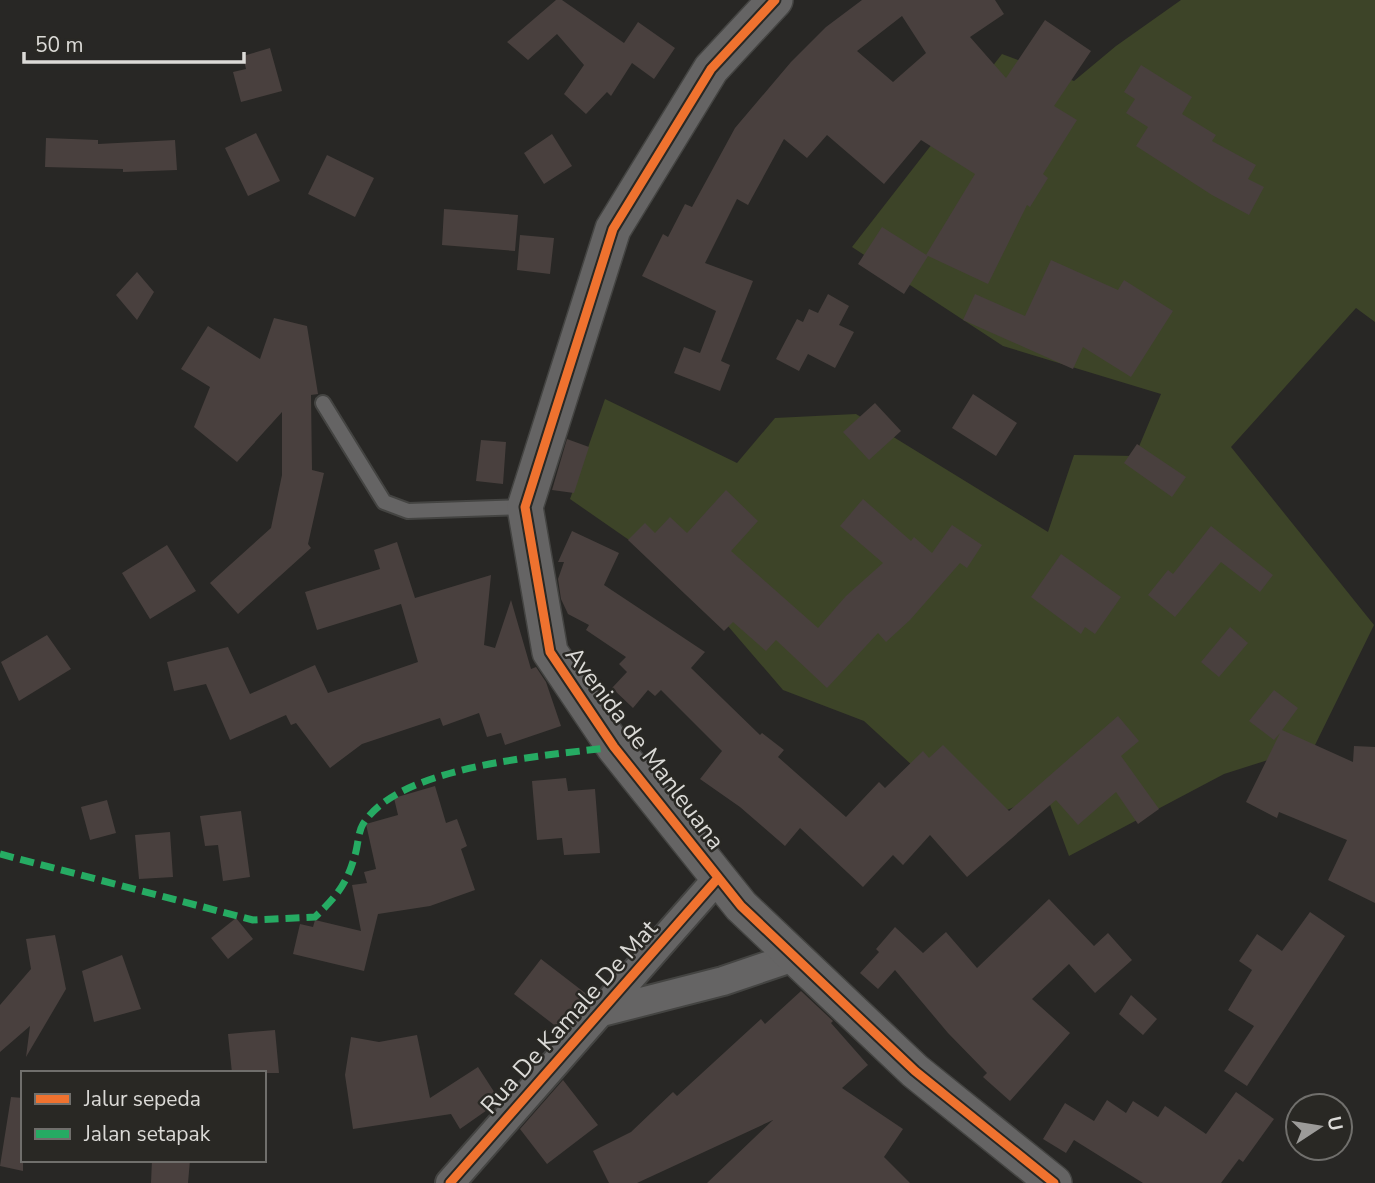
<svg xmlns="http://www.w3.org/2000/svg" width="1375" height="1183" font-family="'Nunito Sans',sans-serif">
	<rect width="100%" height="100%" fill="#282725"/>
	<path fill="#3d4428" d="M1181,0h194v322l-19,-14 -125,139 143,178 -59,120 -91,29 -155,82 -23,-62 -71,29 -111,-102 -81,-31 -92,-107 -121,-84 35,-100 132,64 38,-45 81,-4 192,118 26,-77 61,1 26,-62 -158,-48 -151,-99 150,-193 72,27 42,-35z"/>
	<path fill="#49403e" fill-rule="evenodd" d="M556,0h6l62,43 14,-21 37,26 -21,31 -22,-16 -21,33 -4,-4 -21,22 -22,-20 20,-29 -27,-31 -29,26 -21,-18z
		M862,0h133l9,14 -34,23 36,41 39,-58 46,31 -37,55 23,14 -34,54 5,4 -18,29 -3,-2 -39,79 -62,-29 49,-81 -54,-34 -37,44 -57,-49 -20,23 -23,-19 -36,66 -11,-6 -32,64 48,18 -32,80 9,4 -10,26 -46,-18 10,-26 16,6 16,-42 -74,-35 21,-42 5,3 17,-33 7,3 43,-79 56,-66 35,-35zM902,16l24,37 -33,29 -36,-31z
		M270,48l12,43 -41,11 -8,-30 13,-3 -3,-13z
		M1141,65l51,32 -10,17 34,21 -4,6 44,24 -8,14 16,8 -15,28 -37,-20 -76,-49 12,-19 -22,-14 9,-14 -11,-7z
		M256,133l24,48 -32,15 -23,-48z
		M552,134l20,32 -28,18 -20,-31z
		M46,138l52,2v4l77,-4 2,30 -54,2v-3l-78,-2z
		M327,155l47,23 -19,39 -47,-23z
		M444,209l74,6 -3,36 -73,-6z
		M882,227l46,29 -24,38 -46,-30z
		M520,235l34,3 -4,36 -33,-4z
		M1051,260l67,30 6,-10 49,31 -42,66 -48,-30 -10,22 -110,-49 12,-26 50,22z
		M137,272l17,20 -17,28 -21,-25z
		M828,294l21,12 -10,19 15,7 -19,36 -27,-14 -9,17 -23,-12 21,-40 6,3 6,-13 9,4z
		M274,318l33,8 11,68 -7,1 1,75 12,3 -16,71 3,4 -73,66 -28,-31 61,-55 11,-53v-63l-45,50 -43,-35 16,-40 -29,-18 27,-43 52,33z
		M973,394l44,29 -21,33 -44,-28z
		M875,403l26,28 -32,29 -26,-28z
		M567,439l22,8 -15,46 -22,-3z
		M481,440l25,2 -3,42 -27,-3z
		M1137,444l49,33 -14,20 -48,-34z
		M726,490l32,31 -27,30 87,77 28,-32 37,-33 -43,-37 23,-27 48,42 3,-4 18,16 20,-28 30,20 -15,23 -7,-5 -50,57 -24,22 -8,-9 -51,55 -51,-48 -10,11 -33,-29 -9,9 -96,-91 17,-17 10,10 15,-16 17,16z
		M1211,526l62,49 -13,17 -39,-30 -46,55 -27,-22 20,-25 5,4z
		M572,531l47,22 -15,32 101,67 -14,16 69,67 2,-2 22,17 -6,7 68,60 33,-35 6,6 38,-37 6,7 14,-13 66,66 109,-95 21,25 -18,15 38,53 -21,15 -22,-32 -38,33 -22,-25 -89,77 -37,-42 -27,30 -10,-10 -30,32 -63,-59 -15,18 -45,-39 -40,-28 22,-28 -61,-61 -6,6 -7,-6 -15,18 -21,-20 15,-16 -8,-8 7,-7 -40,-27 3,-5 -21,-11 -7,-15 -3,-20 6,-17h-6z
		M397,542l18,56 76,-23 -7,70 11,3 16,-48 20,69 5,-2 10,15 15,44 -56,19 -4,-12 -14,4 -8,-24 -36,13 -3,-8 -78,26 -32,24 -34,-45 -5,2 -5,-10 -56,25 -24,-56 -32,7 -7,-29 61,-15 22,47 65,-29 13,28 90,-31 -17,-58 -84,26 -12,-38 75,-23 -6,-19z
		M167,545l29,46 -46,28 -28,-46z
		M1061,554l60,43 -26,37 -10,-7 -4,7 -50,-37z
		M1230,627l18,16 -29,34 -18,-15z
		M47,635l24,34 -52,32 -18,-39z
		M1274,690l24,18 -16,22 71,32 1,-16 21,1v156l-47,-23 19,-40 -68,-28 -2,6 -31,-16 34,-69 -6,7 -25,-19z
		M566,778l2,13 27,-2 5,64 -36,2 -2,-17 -25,2 -5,-59z
		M435,786l11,37 11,-4 10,27 -6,3 14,41 -45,16 -52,8 -14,57 -71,-17 7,-30 13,3 2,-7 46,11 -9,-46 15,-2 -3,-11 12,-3 -10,-45 32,-9 -4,-17z
		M107,800l9,33 -26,7 -9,-33z
		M241,811l9,66 -27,4 -5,-36 -13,1 -5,-30z
		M170,832l3,45 -34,2 -4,-44z
		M1049,899l45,47 14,-13 24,27 -37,33 -26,-29 -37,35 38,34 -60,68 -27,-24 4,-4 -39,-40 -53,-63 -17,19 -18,-16 19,-21 -3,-3 19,-22 28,26 23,-21 31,36z
		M1310,912l35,24 -98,150 -23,-15 30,-45 -26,-16 24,-40 -13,-9 18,-27 25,17z
		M236,918l17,21 -25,20 -17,-21z
		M55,935l11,54 -40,68 4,-31 -30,26v-47l31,-36 -5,-30z
		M122,955l19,54 -47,13 -12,-51z
		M541,959l48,37 -27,35 -48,-37z
		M801,991l32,30 -2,2 37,42 -26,23 61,41 -19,28 26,26h-203l66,-63 -136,63h-28l-16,-32 38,-19 42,-40 4,4 84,-77 4,5z
		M1131,995l26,24 -14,16 -24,-21z
		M275,1030l4,43h-47l-4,-39z
		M417,1035l13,63 48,-31 22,34 -40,28 -9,-15 -98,15 -8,-54 6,-38 28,5z
		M563,1080l35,45 -51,39 -27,-35z
		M1236,1092l38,27 -31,43 -4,-3 -18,24h-78l-69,-43 -8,13 -23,-14 22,-36 29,18 13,-21 19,13 7,-12 25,16 7,-11 41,28z
		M11,1097l12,1v73l-23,-5z
		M152,1160h38l-2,23h-37z"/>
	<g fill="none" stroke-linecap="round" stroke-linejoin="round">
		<defs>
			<path id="service" d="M323,403l61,99 24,9 117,-4"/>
			<path id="minor" d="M598,1013l125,-32 71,-24
				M450,1183l268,-305"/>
			<path id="tertiary" d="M775,0l-64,69 -98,160 -88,278 25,145 64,95 127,159 174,165 139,112"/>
		</defs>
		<use href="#service" stroke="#444442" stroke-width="18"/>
		<use href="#minor" stroke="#444442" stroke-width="32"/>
		<use href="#tertiary" stroke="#444442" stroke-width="38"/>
		<use href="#service" stroke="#656464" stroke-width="14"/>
		<use href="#minor" stroke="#656464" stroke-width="28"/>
		<use href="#tertiary" stroke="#656464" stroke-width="35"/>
		<path stroke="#26ab63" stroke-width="7" stroke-dasharray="14 7" stroke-linecap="butt" d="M0,854l253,66 62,-3c21,-20 32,-33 40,-62 3,-9 3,-23 8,-31 38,-60 185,-68 251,-77"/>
		<defs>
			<path id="cycleway" d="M775,0l-64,69 -98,160 -88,278 25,145 64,95 127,159 174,165 139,112
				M450,1183l268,-305"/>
		</defs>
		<use href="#cycleway" stroke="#292824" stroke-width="13"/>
		<use href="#cycleway" stroke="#ef722f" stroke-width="9"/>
	</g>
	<g text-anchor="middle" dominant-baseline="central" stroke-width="5" stroke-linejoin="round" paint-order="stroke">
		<g font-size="24" fill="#dbdad7" stroke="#292824">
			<text transform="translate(645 748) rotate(53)">Avenida de Manleuana</text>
			<text transform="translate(569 1017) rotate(-48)">Rua De Kamale De Mat</text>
		</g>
	</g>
	<rect x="21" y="1071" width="245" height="91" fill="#292824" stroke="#706f6c" stroke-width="2"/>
	<rect x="35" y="1094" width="35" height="10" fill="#ef722f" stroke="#706f6c" stroke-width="2"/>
	<text x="84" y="1106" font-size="21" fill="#dbdad7">Jalur sepeda</text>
	<rect x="35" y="1129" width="35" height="10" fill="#26ab63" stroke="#706f6c" stroke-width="2"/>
	<text x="84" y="1141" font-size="21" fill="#dbdad7">Jalan setapak</text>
	<g transform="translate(1319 1127) rotate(78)"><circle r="33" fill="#292824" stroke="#706f6c" stroke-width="2"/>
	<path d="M0-5L12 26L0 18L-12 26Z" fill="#9c9b99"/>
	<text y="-10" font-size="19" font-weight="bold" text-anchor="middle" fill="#dbdad7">U</text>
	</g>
	<path d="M24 52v10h220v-10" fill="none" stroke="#dbdad7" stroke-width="3.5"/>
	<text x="35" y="52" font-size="21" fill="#dbdad7" stroke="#292824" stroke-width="5" paint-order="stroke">50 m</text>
</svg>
